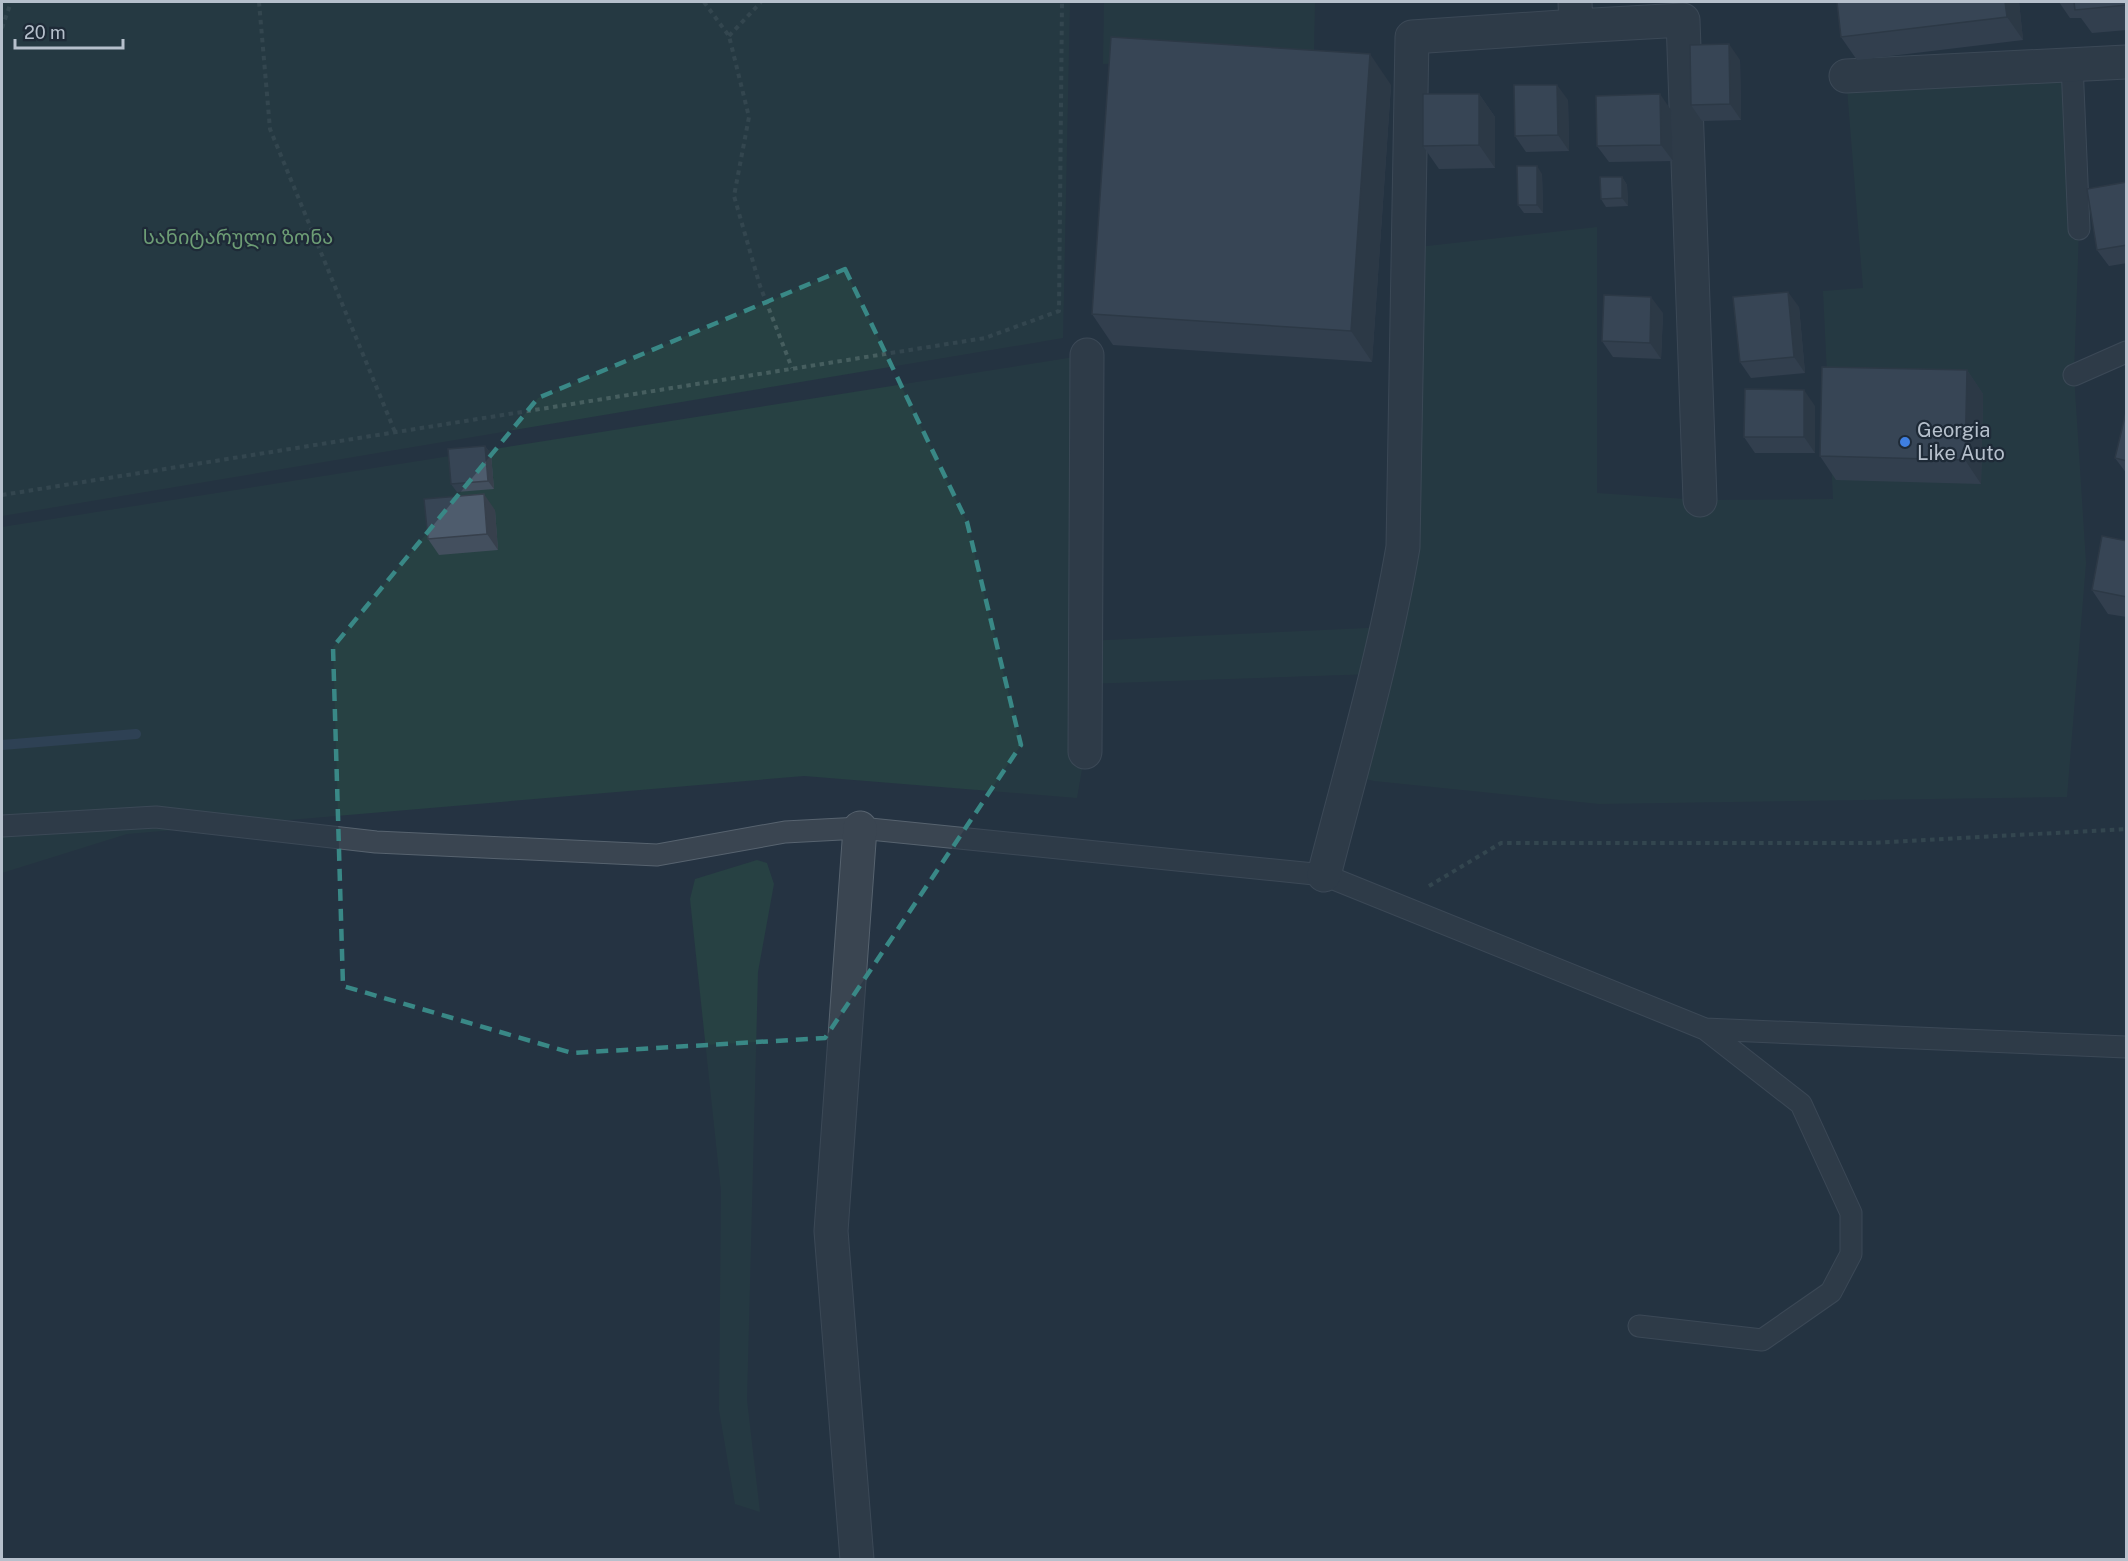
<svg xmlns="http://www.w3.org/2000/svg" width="2128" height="1561" font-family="'Public Sans','Noto Sans Georgian',sans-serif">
	<rect width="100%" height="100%" fill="#253342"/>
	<path fill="#274143" d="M2,2h1068l-7,336 -1061,178z
		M1104,2h211l-1,49 -211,13z
		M2072,64l7,165 -5,146 12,188 -19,234 -468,7 -225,-23 -25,-6 24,-101 -288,10v68l-8,46 -273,-22 -677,58 -125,39v-346l1085,-172 -2,286 304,-14 20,-379 188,-21v266l103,7 133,-1 -10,-208 40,-3 -17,-212z
		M757,860l10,3 7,21 -16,88 -11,428 13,112 -25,-8 -16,-94 2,-219 -31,-292 5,-20z"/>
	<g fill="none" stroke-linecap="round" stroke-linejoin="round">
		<path stroke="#3b526b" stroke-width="10" d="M2,745l134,-11"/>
		<defs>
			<path id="service" d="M2072,64l7,165
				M2074,375l52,-23
				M2,826l154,-9 220,25 281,13 128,-23 75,-4 464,47 381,154 421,18
				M1639,1326l123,14 69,-48 20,-38v-41l-50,-109 -96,-75"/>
			<path id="minor" d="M1575,2l1,24 107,-6 17,480
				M1846,76l280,-14
				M1085,752l2,-397
				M1324,875c28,-109 60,-217 79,-328l9,-510 164,-11
				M857,1560l-26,-329 29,-403"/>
		</defs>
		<use href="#service" stroke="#57636f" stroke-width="23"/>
		<use href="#minor" stroke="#57636f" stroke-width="35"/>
		<path stroke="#465e5f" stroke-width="4" stroke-dasharray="4.5 4.5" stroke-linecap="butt" d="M259,2l11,127 125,303
			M704,2l25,34 20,81 -15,79 26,90 32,82
			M2,28l9,-26
			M729,36l32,-34
			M2,495l983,-157 74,-27 3,-309
			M1429,886l72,-43h372l253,-14"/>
		<use href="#service" stroke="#3a4551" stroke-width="21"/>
		<use href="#minor" stroke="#3a4551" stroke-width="33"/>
	</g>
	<path fill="#434f5e" d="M2019,2l4,38 -166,20 -16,-23z
		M2059,2h68v28l-35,3 -11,-15h-11z
		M1740,60l1,60 -39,1 -11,-16z
		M1391,85l-19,277 -259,-17 -21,-31z
		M1479,94l16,23v51l-56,1 -16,-23z
		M1568,100l1,51 -43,1 -11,-16z
		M1671,110l2,51 -64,1 -12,-16z
		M1542,174l1,39h-19l-6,-8z
		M1622,177l5,8 1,21 -22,1 -5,-8z
		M2127,182v81l-18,3 -12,-16z
		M1799,307l6,66 -54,5 -11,-16z
		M1663,313l-2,46 -48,-2 -11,-16z
		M1967,370l16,24 -2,90 -145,-4 -16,-24z
		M1815,406v47h-60l-11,-16z
		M2127,408v66l-12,-16z
		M485,446l6,8 3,35 -37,3 -6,-8z
		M495,510l3,40 -59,5 -11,-16z
		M2127,541v76l-19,-3 -16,-24z"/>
	<path fill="#37404c" d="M2005,2h14l4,38 -16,-23z
		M1729,44l11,16 1,60 -11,-16z
		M1370,54l21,31 -19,277 -21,-31z
		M1557,85l11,15 1,51 -11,-16z
		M1479,94l16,23v51l-16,-23z
		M1660,94l11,16 2,51 -12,-16z
		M1537,166l5,8 1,39 -6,-8z
		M1622,177l5,8 1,21 -6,-8z
		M1788,292l11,15 6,66 -11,-16z
		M1651,297l12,16 -2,46 -11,-16z
		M1967,370l16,24 -2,90 -16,-24z
		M1804,390l11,16v47l-11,-16z
		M485,446l6,8 3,35 -6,-8z
		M484,494l11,16 3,40 -11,-16z"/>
	<path fill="#4e5c6d" stroke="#37404c" stroke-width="1.5" d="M1837,2h168l2,15 -166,20z
		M2074,2h53v3l-52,5z
		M1111,37l259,17 -19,277 -259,-17z
		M1729,44l1,60 -39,1 -1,-60z
		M1514,85h43l1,50 -43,1z
		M1423,94h56v51l-56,1z
		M1660,94l1,51 -64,1 -1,-50z
		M1517,166h20v39h-19z
		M1600,177h22v21l-21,1z
		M2127,182v63l-30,5 -10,-61z
		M1788,292l6,65 -54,5 -7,-65z
		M1604,295l47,2 -1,46 -48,-2z
		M1822,367l145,3 -2,90 -145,-4z
		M1745,389l59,1v47h-60z
		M2127,408v53l-12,-3z
		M485,446l3,35 -37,3 -3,-35z
		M484,494l3,40 -59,5 -4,-40z
		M2102,536l25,5v56l-35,-7z"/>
	<path d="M0 0H2128V1561H0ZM845,269l122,253 54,223 -196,293 -253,15 -229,-67 -10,-339 205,-249z" fill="#253342" fill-opacity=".55" fill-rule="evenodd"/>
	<path fill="none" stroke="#398886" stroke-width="4.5" stroke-dasharray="12 8" stroke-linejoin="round" d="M845,269l122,253 54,223 -196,293 -253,15 -229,-67 -10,-339 205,-249z"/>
	<circle fill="#3f7fe0" stroke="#1e2a37" stroke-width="2" cx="1905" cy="442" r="6"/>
	<g text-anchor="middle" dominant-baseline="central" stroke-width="4.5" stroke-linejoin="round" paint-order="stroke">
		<g font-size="20" fill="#6d9d75" stroke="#1e2a37">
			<text x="238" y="237">სანიტარული ზონა</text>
		</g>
		<g font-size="20" fill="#b6c0cc" stroke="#1e2a37" text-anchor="start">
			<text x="1917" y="430">Georgia<tspan x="1917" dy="23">Like Auto</tspan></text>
		</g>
	</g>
	<rect width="2128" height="1561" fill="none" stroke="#b6c0cc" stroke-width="6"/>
	<path d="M15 39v9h108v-9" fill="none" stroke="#b6c0cc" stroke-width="3"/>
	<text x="24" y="39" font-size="18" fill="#b6c0cc" stroke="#1e2a37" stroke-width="4.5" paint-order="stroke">20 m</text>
</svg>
